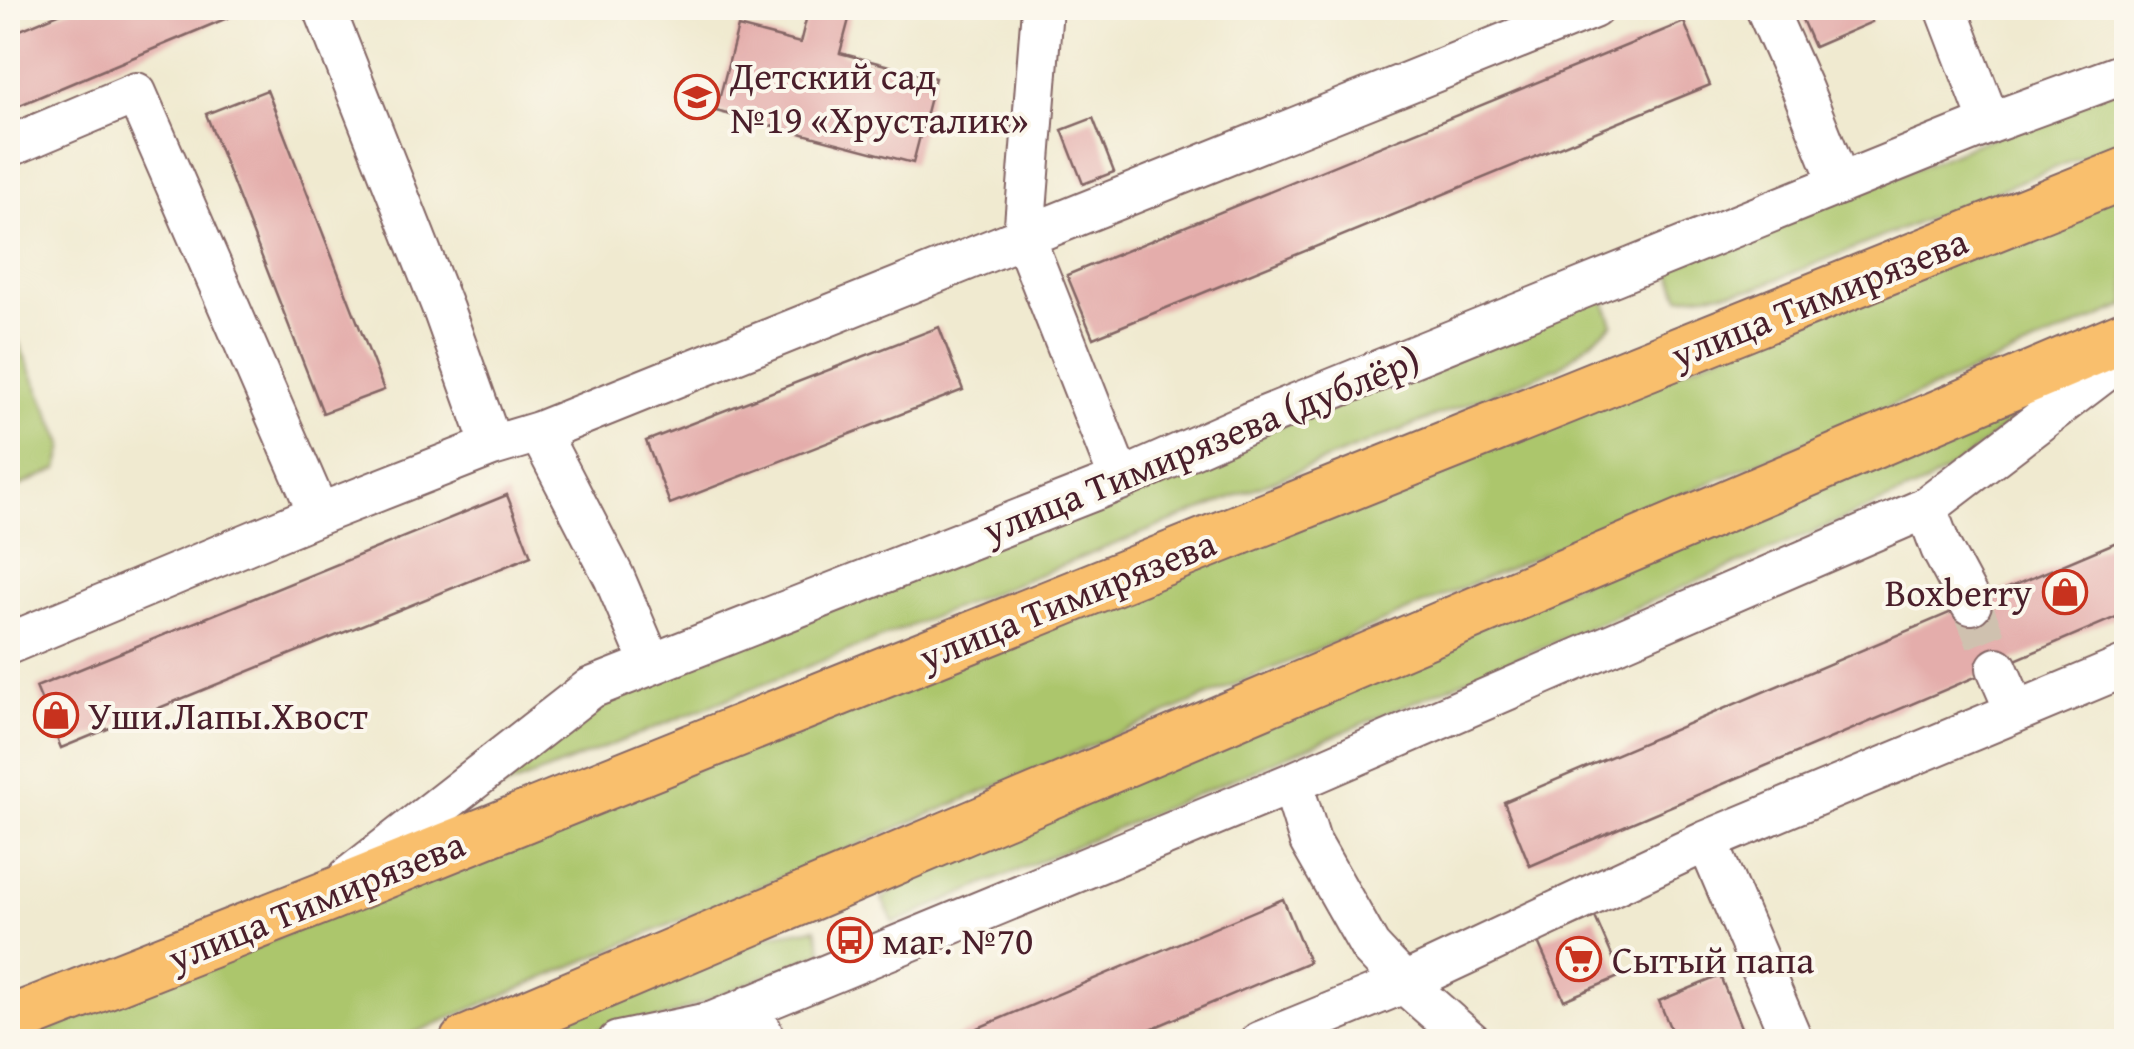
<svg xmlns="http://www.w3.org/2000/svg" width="2134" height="1049" font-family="'Gentium Book Plus',serif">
	<rect width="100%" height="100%" fill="#fbf7ec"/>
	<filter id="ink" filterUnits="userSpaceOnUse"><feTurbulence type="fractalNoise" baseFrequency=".01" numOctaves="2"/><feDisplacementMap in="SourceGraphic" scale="20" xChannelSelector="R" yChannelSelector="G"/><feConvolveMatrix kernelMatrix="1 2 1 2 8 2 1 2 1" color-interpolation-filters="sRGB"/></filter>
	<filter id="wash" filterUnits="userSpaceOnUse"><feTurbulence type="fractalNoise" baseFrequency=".0048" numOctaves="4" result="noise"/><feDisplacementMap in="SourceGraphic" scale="40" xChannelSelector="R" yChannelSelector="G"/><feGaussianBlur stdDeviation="2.25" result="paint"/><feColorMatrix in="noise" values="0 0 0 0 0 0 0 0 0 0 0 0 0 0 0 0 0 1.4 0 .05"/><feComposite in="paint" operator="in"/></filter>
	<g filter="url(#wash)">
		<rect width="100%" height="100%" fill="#f0ead0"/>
		<path fill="#acc66c" stroke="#7b724c" stroke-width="2.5" d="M2126,83v56l-373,150 -73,8 -9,-23 -66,28 8,22 -54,43 -1128,450 107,-91z
			M2126,190v116l-1730,735 -379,1z
			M8,319l56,127 -6,23 -50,22z
			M2070,372l-104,86 -40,26 -1032,439 -12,-24 53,-41z
			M816,928l7,24 -156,65 -126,24 -39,1 222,-100z"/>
		<g id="blocks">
			<path fill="#e4adab" d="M73,8h178l-243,102v-75z
				M809,8h43l-12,45 95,25 -22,85 -197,-52 22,-84 62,16z
				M1797,8h68l7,14 -58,25z
				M1684,22l26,63 -617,253 -26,-63z
				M267,90l117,300 -61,23 -117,-299z
				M1093,118l21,54 -31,12 -21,-54z
				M939,327l24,63 -293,114 -24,-63z
				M507,495l24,61 -470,192 -25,-61z
				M2126,538v75l-596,253 -26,-64z
				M1283,899l26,63 -123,52 -66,28h-175z
				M1595,917l26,59 -57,24 -26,-58z
				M1720,976l27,66h-71l-17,-41z"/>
		</g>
	</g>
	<g filter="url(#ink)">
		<use href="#blocks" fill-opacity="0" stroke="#846665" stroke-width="2.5"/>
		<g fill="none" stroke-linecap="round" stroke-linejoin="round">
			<path stroke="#cfc1af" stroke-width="40" stroke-dasharray="40 20" stroke-linecap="butt" d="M1971,604l26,64"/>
			<defs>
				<path id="minor" d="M324,8l119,301 49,137
					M1042,8l-18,229 96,243
					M1766,8l36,81 38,95
					M1946,8l44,115
					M8,147l128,-54 183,421
					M539,432l75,145 37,87
					M1926,508l15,40 30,56
					M8,644l311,-130 173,-68 47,-14 1054,-424
					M1997,668l19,44
					M1292,783l18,58 60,106 34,36 67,59
					M1707,841l86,201
					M349,877l242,-189 529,-208 129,-57 741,-300 136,-50
					M752,1005l13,37
					M618,1042l95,-20 579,-239 634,-275 200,-153
					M1260,1042l144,-59 303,-142 419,-175"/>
				<path id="major" d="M8,1022l315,-124 1803,-725
					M465,1042l1661,-706"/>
			</defs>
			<use href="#minor" stroke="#846665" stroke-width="44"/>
			<use href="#major" stroke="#846665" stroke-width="54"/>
			<use href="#minor" stroke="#fff" stroke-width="40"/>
			<use href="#major" stroke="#f9bf6d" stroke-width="50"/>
		</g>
	</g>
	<defs>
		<symbol id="school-ring" viewBox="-11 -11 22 22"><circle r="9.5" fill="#fbf7ec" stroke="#c8321e" stroke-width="1.5"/><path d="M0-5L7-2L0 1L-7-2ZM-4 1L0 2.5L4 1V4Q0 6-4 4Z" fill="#c8321e"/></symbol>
		<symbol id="shop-ring" viewBox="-11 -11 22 22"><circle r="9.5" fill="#fbf7ec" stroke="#c8321e" stroke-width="1.5"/><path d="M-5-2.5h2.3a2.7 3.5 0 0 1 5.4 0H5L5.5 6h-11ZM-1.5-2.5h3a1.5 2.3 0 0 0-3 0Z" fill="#c8321e"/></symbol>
		<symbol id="bus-ring" viewBox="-11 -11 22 22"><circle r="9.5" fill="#fbf7ec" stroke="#c8321e" stroke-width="1.5"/><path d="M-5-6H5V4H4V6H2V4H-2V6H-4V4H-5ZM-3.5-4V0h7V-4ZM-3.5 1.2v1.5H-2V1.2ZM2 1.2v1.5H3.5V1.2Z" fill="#c8321e"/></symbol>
		<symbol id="supermarket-ring" viewBox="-11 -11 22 22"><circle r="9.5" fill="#fbf7ec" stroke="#c8321e" stroke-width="1.5"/><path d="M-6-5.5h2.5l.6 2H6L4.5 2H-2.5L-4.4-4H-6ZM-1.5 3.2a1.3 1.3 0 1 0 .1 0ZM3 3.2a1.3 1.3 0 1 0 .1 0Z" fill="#c8321e"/></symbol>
	</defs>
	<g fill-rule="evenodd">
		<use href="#school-ring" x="672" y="72" width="50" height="50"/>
		<use href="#shop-ring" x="2040" y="567" width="50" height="50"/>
		<use href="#shop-ring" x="31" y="690" width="50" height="50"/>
		<use href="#bus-ring" x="825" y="915" width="50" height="50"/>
		<use href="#supermarket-ring" x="1554" y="934" width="50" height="50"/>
	</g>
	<g text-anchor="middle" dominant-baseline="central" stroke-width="8" stroke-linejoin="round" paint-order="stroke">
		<g font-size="38" fill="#4a1f2b" stroke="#fbf7ec" text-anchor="start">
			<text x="730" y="75">Детский сад<tspan x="730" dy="44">№19 «Хрусталик»</tspan></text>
			<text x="2032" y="592" text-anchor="end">Boxberry</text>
			<text x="88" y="715">Уши.Лапы.Хвост</text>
			<text x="882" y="940">маг. №70</text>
			<text x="1612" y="959">Сытый папа</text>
		</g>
		<g font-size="38" fill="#4a1f2b" stroke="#fbf7ec">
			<text transform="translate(1819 297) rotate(-22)">улица Тимирязева</text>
			<text transform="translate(1201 444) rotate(-22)">улица Тимирязева (дублёр)</text>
			<text transform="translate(1067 599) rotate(-22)">улица Тимирязева</text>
			<text transform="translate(316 900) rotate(-22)">улица Тимирязева</text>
		</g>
	</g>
	<rect width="2134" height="1049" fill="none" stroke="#fbf7ec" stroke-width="40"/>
</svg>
